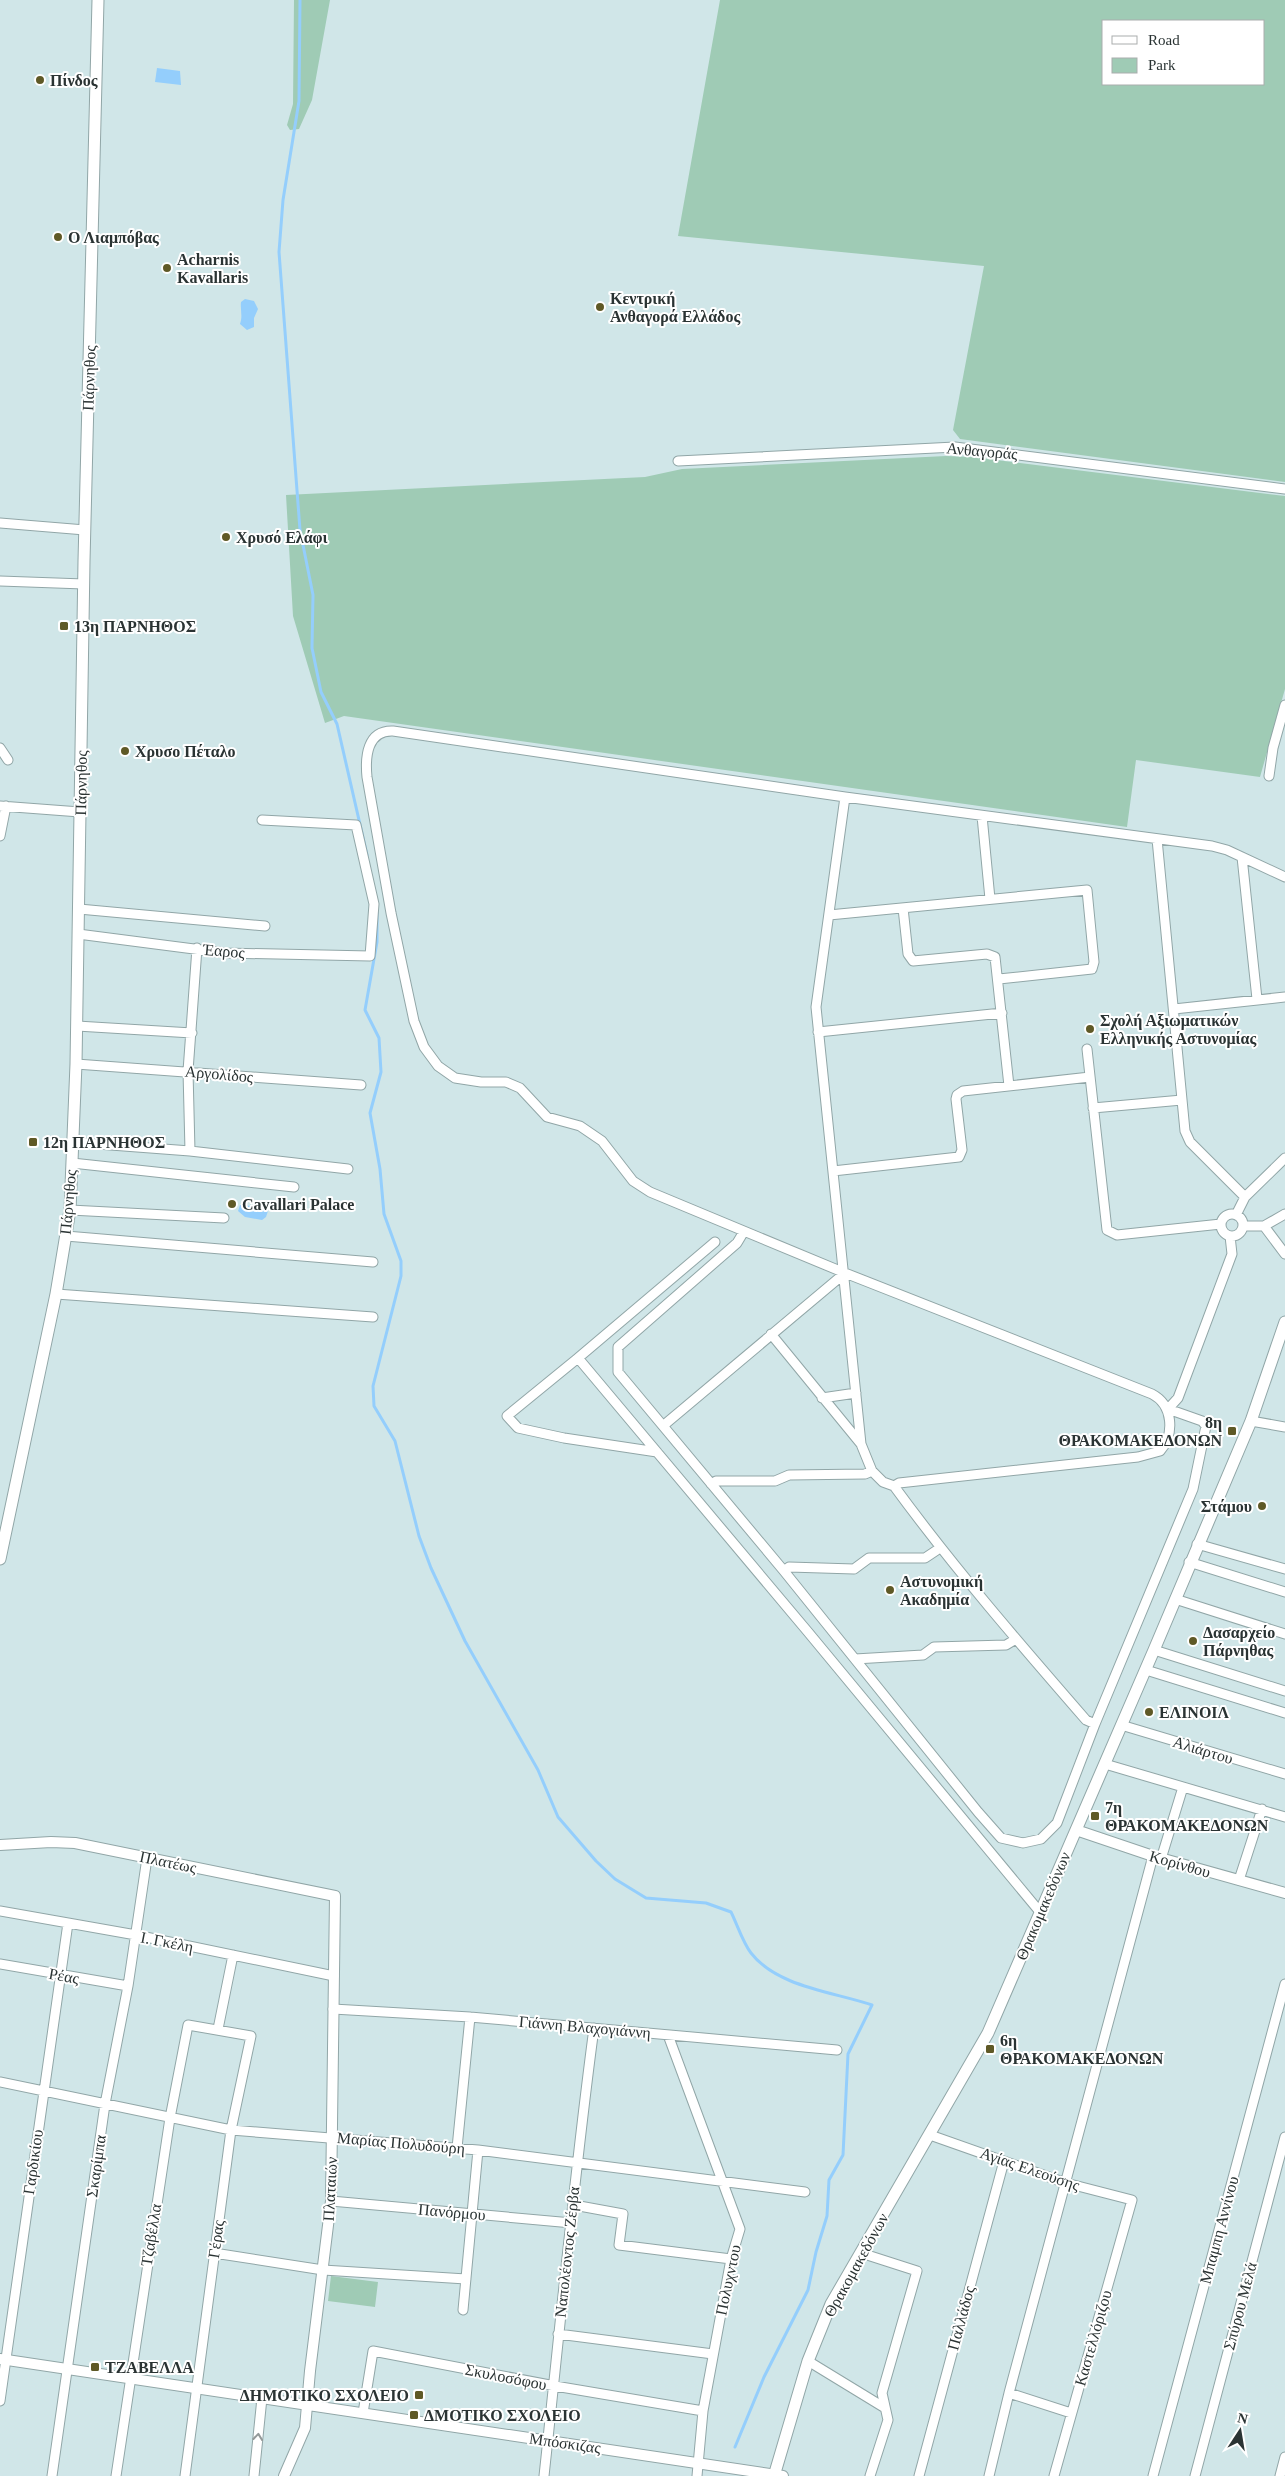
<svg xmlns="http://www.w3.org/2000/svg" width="1285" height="2476" font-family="'Times New Roman',serif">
	<rect width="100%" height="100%" fill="#d0e6e8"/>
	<path fill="#9fcbb5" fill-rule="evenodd" d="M294,0h36l-18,100 -13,29 -9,1 -3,-5 6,-21z
		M720,0h565v482l-325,-43 -7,-9 31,-164 -306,-30zM1104,21h160v63h-160z
		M946,456l27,1 312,39v193l-25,88 -124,-17 -9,67 -783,-111 -19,7 -32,-107 -7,-121 359,-18 37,-8z
		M331,2276l47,6 -3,25 -47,-6z"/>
	<path fill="#94cefc" d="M157,68l23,3 1,14 -26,-3z
		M245,299l9,2 4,8 -4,9v9l-7,3 -7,-6c3,-8 0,-15 1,-22z
		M259,1203l6,3 3,5 -2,6 -4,3 -17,-3 -7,-6 2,-6 12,1z"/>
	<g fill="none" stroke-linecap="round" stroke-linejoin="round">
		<path stroke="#94cefc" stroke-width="3" d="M300,0l-1,101 -16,99 -4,52 21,278 13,65 -1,53 9,44 16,32 30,131
			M377,913v29l-12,68 14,28 2,34 -11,41 10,56 4,45 17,47v15l-28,110 1,20 21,35 24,95 12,32 34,73 73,129 20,47 38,44 19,18 31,19 60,5 25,9c6,12 12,31 20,41 26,34 83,39 121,52l-24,49 -5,101 -14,25 -2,36 -11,36 -8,38 -44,87 -29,70"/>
		<defs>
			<path id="minor" d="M678,461l277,-14 330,42
				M0,523l85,7
				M0,581l84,3
				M0,748l8,12
				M1269,776l4,-28 12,-43
				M845,797l-29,210 45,437
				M0,806l80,6
				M982,816l8,83
				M0,836l6,-30
				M1157,839l28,292 5,11 55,55 -9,18
				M1242,857l15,142
				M903,908l5,46 5,7 74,-7 8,3 14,129
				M79,909l186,17
				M829,915l258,-25 7,72 -2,7 -93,10
				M78,934l147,19 145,3 4,-52 -18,-79 -94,-5
				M1174,1009l111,-12
				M77,1026l115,7
				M818,1032l184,-19
				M1087,1049l20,181 10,5 104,-11
				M76,1064l285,21
				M1093,1108l89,-8
				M71,1142l119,9 158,18
				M190,1151l-2,-80 9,-123
				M72,1163l222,24
				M833,1171l126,-14 3,-7 -6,-51 1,-4 6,-4 127,-14
				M1245,1197l40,-39
				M70,1210l154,8
				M1221 1225a11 11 0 1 1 22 0a11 11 0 1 1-22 0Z
				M1243,1226h21l21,-12
				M1264,1226l21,28
				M743,1233l-6,10 -119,104v25l166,199 194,241 23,26 22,5 18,-4 16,-16 38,-99 98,-235 13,-63 -4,-5 -34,-12 10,-11 54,-144 -2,-18
				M66,1236l307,26
				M715,1242l-137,116 230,274 232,280
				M56,1294l317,23
				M771,1334l90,110 11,27 11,11 11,4c60,82 126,158 192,234l9,4
				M578,1358l-71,58 11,12 46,10 93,14
				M822,1398l34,-5
				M1251,1421l34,6
				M664,1425l181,-152
				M711,1484l5,-3h59l14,-6 76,-1 7,-3
				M894,1486l5,-3 239,-26 22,-6c15,-17 13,-46 -8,-57l-307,-121 -195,-81 -17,-11 -31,-40 -22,-15 -33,-9 -27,-29 -14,-6h-25l-26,-4 -17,-12 -14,-19 -10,-26 -23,-108 -24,-136c-2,-20 0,-47 26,-46l452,66 367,49 15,4 58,27
				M1197,1544l88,25
				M1189,1562l96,30
				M784,1571l5,-4 65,2 15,-11h56l15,-10
				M1175,1599l110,35
				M1154,1650l131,41
				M855,1659l68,-4 11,-8 72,-2 10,-6
				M1146,1670l139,43
				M1121,1725l164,49
				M1105,1764l180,53
				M1161,1859l22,-72
				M1239,1880l23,-71
				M0,1911l136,24 198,41
				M0,1964l128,22
				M333,2009l137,8 367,33
				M218,2029l15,-74
				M668,2035l72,194 -9,30 -28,152 -6,65
				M0,2082l231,48 247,20 327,42
				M930,2135l136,48 66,17 -78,276
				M457,2148l13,-131
				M331,2201l241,22
				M574,2205l49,9 -4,31 112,14
				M214,2253l109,17 143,9
				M861,2253l56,18 -35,122 6,27 -18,56
				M463,2310l15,-160
				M558,2334l155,20
				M808,2361l77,47
				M1009,2393l62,20
				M0,2401l68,-478
				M363,2413l10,-62 182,35 148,25
				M52,2476l53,-372 23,-118 19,-128
				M116,2476l54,-358 18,-93 63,11 -20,94 -46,346
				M254,2476l8,-78
				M544,2476c16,-149 30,-299 50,-448
				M919,2476l85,-315
				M989,2476l20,-83 144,-537
				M1153,2476l132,-492
				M1195,2476l90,-339
				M1280,2476l5,-19"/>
			<path id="tertiary" d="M1076,1830l77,26 132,37
				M0,1845l51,-3 24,1 260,53 -4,305 -21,170 -5,57 -21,48
				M0,2359l783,117"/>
			<path id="secondary" d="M0,1559l56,-265 14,-84 6,-146 8,-503 14,-561
				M774,2476l34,-115 23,-57 157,-271 166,-383 97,-229 34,-99"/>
		</defs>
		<use href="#minor" stroke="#91a6a7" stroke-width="11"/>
		<use href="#tertiary" stroke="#91a6a7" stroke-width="12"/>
		<use href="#secondary" stroke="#91a6a7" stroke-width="13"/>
		<use href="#minor" stroke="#fff" stroke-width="9"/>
		<use href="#tertiary" stroke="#fff" stroke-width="10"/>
		<use href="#secondary" stroke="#fff" stroke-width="11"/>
	</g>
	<defs><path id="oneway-chevron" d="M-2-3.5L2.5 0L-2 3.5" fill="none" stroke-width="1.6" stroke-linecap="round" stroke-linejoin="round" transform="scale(1.25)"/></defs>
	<use stroke="#949999" href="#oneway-chevron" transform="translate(258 2437) rotate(-84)"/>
	<g fill="#5f5926" stroke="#fff" stroke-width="2">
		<circle cx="40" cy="80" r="5"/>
		<circle cx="58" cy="237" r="5"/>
		<circle cx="167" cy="268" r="5"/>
		<circle cx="600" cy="307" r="5"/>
		<circle cx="226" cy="537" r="5"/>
		<rect x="59" y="621" width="10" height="10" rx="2.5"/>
		<circle cx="125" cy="751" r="5"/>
		<circle cx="1090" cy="1029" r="5"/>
		<rect x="28" y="1137" width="10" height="10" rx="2.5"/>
		<circle cx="232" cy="1204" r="5"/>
		<rect x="1227" y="1426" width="10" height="10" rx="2.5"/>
		<circle cx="1262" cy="1506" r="5"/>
		<circle cx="890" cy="1590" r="5"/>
		<circle cx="1193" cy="1641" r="5"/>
		<circle cx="1149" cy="1712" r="5"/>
		<rect x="1090" y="1811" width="10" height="10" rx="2.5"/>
		<rect x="985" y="2044" width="10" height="10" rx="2.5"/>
		<rect x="90" y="2362" width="10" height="10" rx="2.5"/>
		<rect x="414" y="2390" width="10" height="10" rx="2.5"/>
		<rect x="409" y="2410" width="10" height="10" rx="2.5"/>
	</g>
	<g text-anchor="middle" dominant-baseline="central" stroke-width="4" stroke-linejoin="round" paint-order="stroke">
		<g font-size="16" font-weight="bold" fill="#2a3333" stroke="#fff" text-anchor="start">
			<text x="50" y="80">Πίνδος</text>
			<text x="68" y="237">Ο Λιαμπόβας</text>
			<text x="177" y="259">Acharnis<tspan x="177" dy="18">Kavallaris</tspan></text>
			<text x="610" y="298">Κεντρική<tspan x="610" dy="18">Ανθαγορά Ελλάδος</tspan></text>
			<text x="236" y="537">Χρυσό Ελάφι</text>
			<text x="74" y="626">13η ΠΑΡΝΗΘΟΣ</text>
			<text x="135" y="751">Χρυσο Πέταλο</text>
			<text x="1100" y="1020">Σχολή Αξιωματικών<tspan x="1100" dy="18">Ελληνικής Αστυνομίας</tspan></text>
			<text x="43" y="1142">12η ΠΑΡΝΗΘΟΣ</text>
			<text x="242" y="1204">Cavallari Palace</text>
			<text x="1222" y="1422" text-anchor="end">8η<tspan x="1222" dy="18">ΘΡΑΚΟΜΑΚΕΔΟΝΩΝ</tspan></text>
			<text x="1252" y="1506" text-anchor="end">Στάμου</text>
			<text x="900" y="1581">Αστυνομική<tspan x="900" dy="18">Ακαδημία</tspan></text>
			<text x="1203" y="1632">Δασαρχείο<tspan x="1203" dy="18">Πάρνηθας</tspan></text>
			<text x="1159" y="1712">ΕΛΙΝΟΙΛ</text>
			<text x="1105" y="1807">7η<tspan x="1105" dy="18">ΘΡΑΚΟΜΑΚΕΔΟΝΩΝ</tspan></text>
			<text x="1000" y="2040">6η<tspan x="1000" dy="18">ΘΡΑΚΟΜΑΚΕΔΟΝΩΝ</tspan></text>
			<text x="105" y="2367">ΤΖΑΒΕΛΛΑ</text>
			<text x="409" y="2395" text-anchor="end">ΔΗΜΟΤΙΚΟ ΣΧΟΛΕΙΟ</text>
			<text x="424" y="2415">ΔΜΟΤΙΚΟ ΣΧΟΛΕΙΟ</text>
		</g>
		<g font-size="16" fill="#2a3333" stroke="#fff">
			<text transform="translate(89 378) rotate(-88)">Πάρνηθος</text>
			<text transform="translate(982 451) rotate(5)">Ανθαγοράς</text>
			<text transform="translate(81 783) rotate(-89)">Πάρνηθος</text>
			<text transform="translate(224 951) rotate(5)">Έαρος</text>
			<text transform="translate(219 1074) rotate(5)">Αργολίδος</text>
			<text transform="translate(68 1202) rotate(-85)">Πάρνηθος</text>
			<text transform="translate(1203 1750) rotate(17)">Αλιάρτου</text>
			<text transform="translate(168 1862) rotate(12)">Πλατέως</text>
			<text transform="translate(1180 1864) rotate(16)">Κορίνθου</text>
			<text transform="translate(1043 1906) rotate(-67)">Θρακομακεδόνων</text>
			<text transform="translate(167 1942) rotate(11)">Ι. Γκέλη</text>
			<text transform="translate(64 1976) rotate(10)">Ρέας</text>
			<text transform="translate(585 2027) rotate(5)">Γιάννη Βλαχογιάννη</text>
			<text transform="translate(401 2143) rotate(5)">Μαρίας Πολυδούρη</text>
			<text transform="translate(33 2162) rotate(-82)">Γαρδικίου</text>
			<text transform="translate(96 2166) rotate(-82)">Σκαρίμπα</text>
			<text transform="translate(1030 2169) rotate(19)">Αγίας Ελεούσης</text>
			<text transform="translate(330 2189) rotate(-87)">Πλαταιών</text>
			<text transform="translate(452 2212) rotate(5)">Πανόρμου</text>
			<text transform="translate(1219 2230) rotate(-75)">Μπαμπη Αννίνου</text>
			<text transform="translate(151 2235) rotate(-81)">Τζαβέλλα</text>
			<text transform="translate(216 2239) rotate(-82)">Γέρας</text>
			<text transform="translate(567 2252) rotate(-84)">Ναπολέοντος Ζέρβα</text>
			<text transform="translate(856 2265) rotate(-61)">Θρακομακεδόνων</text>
			<text transform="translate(728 2280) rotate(-78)">Πολυχντου</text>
			<text transform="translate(1240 2306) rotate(-75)">Σπύρου Μελά</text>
			<text transform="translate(961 2318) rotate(-75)">Παλλάδος</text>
			<text transform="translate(1093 2338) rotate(-74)">Καστελλόριζου</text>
			<text transform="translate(506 2377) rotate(11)">Σκυλοσόφου</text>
			<text transform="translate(565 2443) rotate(8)">Μπόσκιζας</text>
		</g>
	</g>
	<rect x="1102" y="20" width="162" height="65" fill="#ffffff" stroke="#aaadad"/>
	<rect x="1112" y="36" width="25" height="8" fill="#ffffff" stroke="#aaadad"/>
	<text x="1148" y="45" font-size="15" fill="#2a3333">Road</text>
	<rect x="1112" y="58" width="25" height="15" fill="#9fcbb5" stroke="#aaadad"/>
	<text x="1148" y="70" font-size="15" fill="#2a3333">Park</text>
	<g transform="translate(1240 2431) rotate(12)" stroke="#ffffff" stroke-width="4" paint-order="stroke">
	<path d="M0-4L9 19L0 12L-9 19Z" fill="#2a3333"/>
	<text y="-8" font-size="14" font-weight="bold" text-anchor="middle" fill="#2a3333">N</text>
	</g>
</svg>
